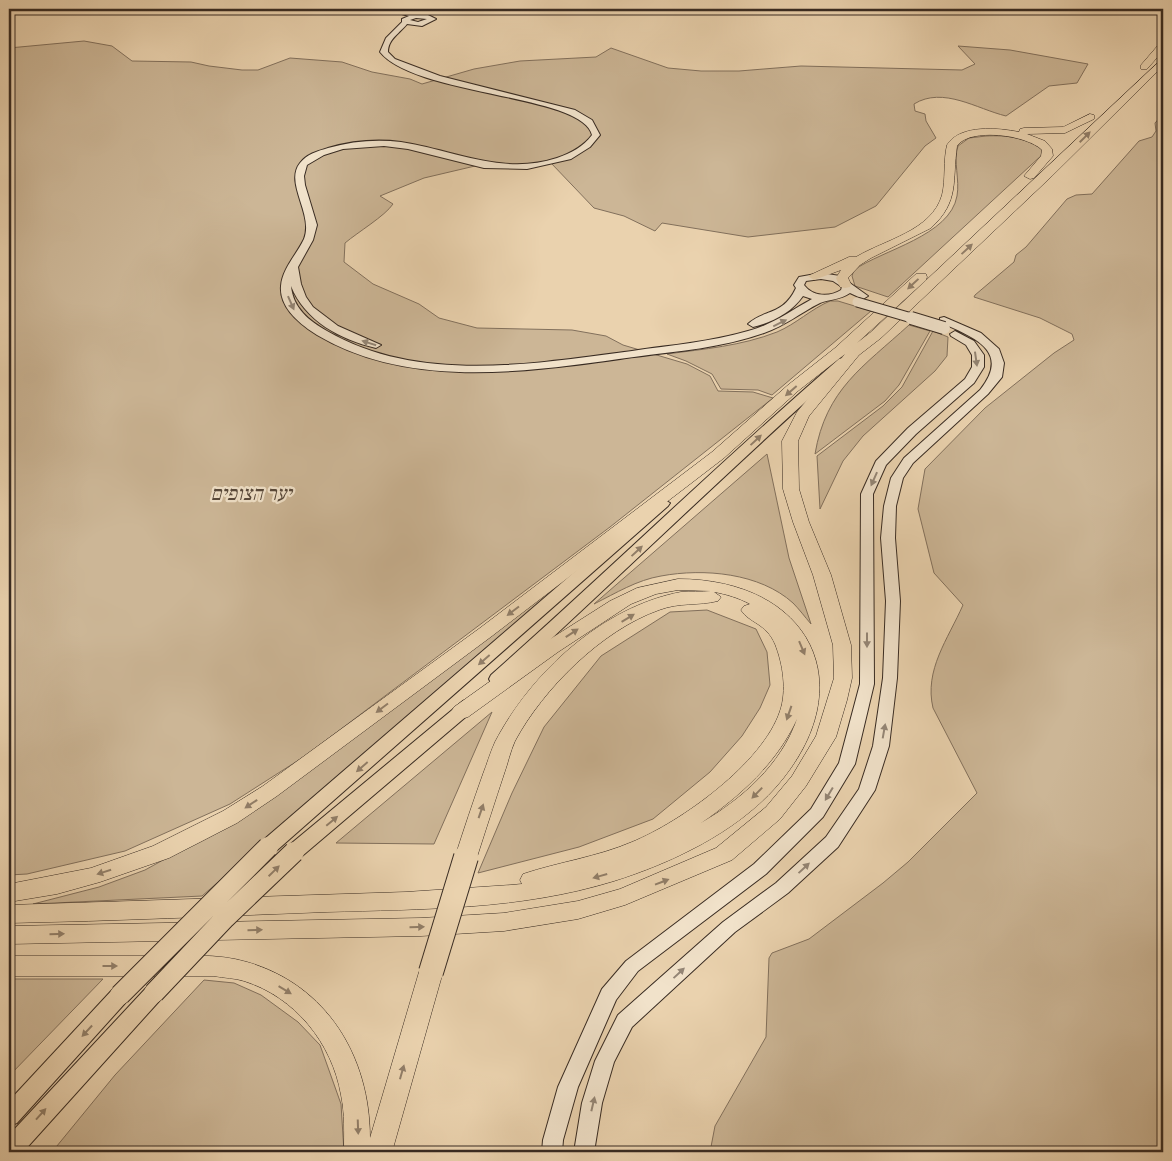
<svg xmlns="http://www.w3.org/2000/svg" width="1172" height="1161" font-family="'IM FELL Great Primer','Frank Ruhl Libre',serif">
	<rect width="100%" height="100%" fill="#ead2ae"/>
	<filter id="stains"><feTurbulence type="fractalNoise" baseFrequency=".004" numOctaves="4"/><feColorMatrix values="0 0 0 0 .2 0 0 0 0 .09 0 0 0 0 .02 0 0 0 .5 -.17"/></filter>
	<radialGradient id="worn" r=".72"><stop offset=".6" stop-color="#630" stop-opacity="0"/><stop offset="1" stop-color="#630" stop-opacity=".3"/></radialGradient>
	<path fill="#ccb696" stroke="#82705c" d="M84,41l28,5 20,15 59,1 18,4 33,4h16l32,-12 52,4 30,10 38,7 12,5 52,-15 46,-8 76,-4 15,-9 57,20 33,3h38l62,-5 161,4 13,-6 -17,-18 52,4 78,14 -11,19 -28,3 -43,30c-29,-7 -63,-30 -92,-12l1,7 10,3 1,7 10,17 -11,8 -49,60 -41,21 -87,10 -86,-14 -7,8 -31,-15 -30,-8 -43,-45 -76,3 -51,12 -44,18 13,8c-8,12 -35,28 -48,39l-1,19 29,22 46,20 20,14 38,10 95,2 34,6 17,9 64,19 23,12 8,15 35,1 20,6 -163,129 -305,229 -75,48 -105,47 -98,23 -18,1v-827z
		M1163,114v1038h-453l5,-26 51,-89 3,-79 3,-5 37,-14 74,-56 25,-21 69,-69 -44,-85c-9,-38 15,-69 30,-103l-29,-32 -16,-64 7,-40 60,-61 69,-55 20,-13 -2,-6 -32,-16 -66,-21 1,-2 39,-33 2,-7 10,-8 41,-48 9,-4 16,-1 47,-53 13,-4 4,-6 -1,-8z
		M986,136c20,-1 42,1 58,15l-1,3 -155,143 -33,-11 -3,-10 2,-6c28,-20 96,-34 103,-74 3,-16 -4,-35 1,-50l11,-8z
		M830,301h8l33,10 -99,84 -14,-5 -37,-1 -9,-15 -26,-13 -19,-7c37,-5 74,-8 110,-22 19,-8 34,-23 53,-31z
		M909,325l21,6 -31,54 -14,16 -70,53c11,-65 48,-87 94,-129z
		M933,331l15,6 -1,19 -12,15 -72,65 -20,25 -23,48 -3,-53 66,-50 19,-19z
		M767,454l22,104 22,66c-6,-7 -12,-15 -18,-21 -33,-30 -89,-35 -132,-27 -24,4 -45,17 -67,28z
		M602,548l-400,348 -169,8 66,-17 46,-17 89,-49z
		M707,610l49,19 11,23 3,33 -10,23 -18,28 -32,36 -57,47 -74,28 -101,26 34,-80 32,-66 57,-71 69,-44z
		M492,712l-58,132 -98,-1z
		M9,979h94l-94,97z
		M204,980l30,3 27,12 37,27 22,23 21,59 3,48h-292l63,-77z"/>
	<g fill="none" stroke-linecap="round" stroke-linejoin="round">
		<defs>
			<path id="secondary" d="M384,9l44,6 8,4 -14,7 -15,-2c-7,9 -19,15 -19,28l7,7 45,17 135,34 17,10 8,15 -10,12 -19,12 -44,10 -43,-1 -76,-19 -24,-3 -41,3 -19,6 -17,10 -3,11 1,9 12,40 -4,15 -15,27 3,17 5,13 7,10 25,19 43,19 -5,3c-35,-8 -71,-27 -85,-62 2,22 18,35 36,45 91,53 206,33 305,20 39,-6 78,-9 116,-20 24,-6 42,-20 64,-32l-9,-3c-12,17 -30,26 -50,31l-5,-3c16,-15 35,-8 48,-36l-2,-3 5,-8 22,-4 19,3 28,20 -5,3 -13,-6c-10,7 -20,6 -30,10 -20,10 -35,23 -56,30 -42,15 -86,18 -130,24 -102,14 -223,34 -317,-22 -16,-10 -38,-27 -36,-49 1,-17 16,-32 23,-47 10,-25 -20,-56 -4,-76 7,-9 18,-12 28,-15 24,-7 49,-9 73,-6 53,8 102,34 156,16 14,-5 26,-11 35,-23 -10,-41 -177,-39 -212,-83l6,-14 16,-16v-3l7,-3zM416,18l11,1 -9,3 -8,-2zM821,279l12,2 9,6 -1,3c-11,7 -28,7 -37,-5l2,-4z
				M944,317l37,16 18,16 5,14 -2,14 -14,17 -75,69 -10,15 -7,28 -1,32 5,63 -3,77 -8,68 -14,44 -37,57 -50,46 -53,39 -103,95 -18,35 -12,41 -8,49h-20l8,-49 13,-42 23,-46 105,-93 53,-39 50,-46 33,-48 14,-43 10,-68 3,-77 -5,-63 3,-32 7,-28 13,-20 76,-68c32,-40 -8,-53 -40,-68v-4z
				M955,331l19,10 10,14v12l-10,16 -58,51 -30,31 -13,29 1,190 -19,80 -32,53 -57,57 -128,97 -22,29 -38,87 -15,53 -1,12h-20l1,-12 15,-53 44,-98 24,-28 128,-97 57,-55 28,-46 21,-79 1,-190 15,-33 32,-33 57,-49 7,-12v-12l-6,-10 -15,-9 -1,-2z"/>
			<path id="primary" d="M843,358l6,4 -2,3c-117,103 -228,213 -344,318h-12l-2,-4 2,-4c117,-104 229,-213 348,-316z
				M663,499l7,4 -2,3 -393,346 -7,2 -7,-2 -2,-5 2,-5 397,-342z
				M469,699l6,2 2,4 -2,4 -174,148 -7,2 -7,-2 -2,-5 2,-5 176,-146z
				M154,984l7,3 3,6 -3,6 -138,153h-14v-17l138,-148z
				M120,986l7,3 3,6 -3,6 -110,122 -8,3v-25l104,-112z"/>
			<path id="highway" d="M1163,42v9l-16,18h-6v-4l19,-22z
				M1163,58v8l-111,110 -171,162 -22,17 -50,61 -11,25 1,48 10,33 22,53 20,70 1,33 -5,22 -11,37 -30,49 -26,33 -48,41 -107,45 -47,14 -74,12 -83,5 -412,8v-18l412,-8 83,-5 74,-12 42,-12 96,-41 50,-41 26,-31 24,-40 18,-58 -1,-33 -20,-70 -20,-53 -10,-33 -1,-48 15,-29 48,-58 -47,37 -74,67 -232,178 -215,160 -40,27 -68,35 -69,24 -43,12 -48,8v-18l82,-16 62,-22 70,-35 40,-25 217,-158 232,-176 76,-67 47,-37 81,-74h10l1,3 -1,3 -69,63 14,-11z
				M1090,114l4,1v4l-29,14 -38,1 18,7 7,8 1,7 -19,22 -4,1 -6,-3 17,-20 1,-6c-15,-15 -72,-23 -85,-4 -5,35 3,55 -26,82l-60,30 -11,7 -12,13 3,6 -1,3 -5,1 -5,-1 -4,-9 5,-8 -27,10 -6,-4 41,-19h7c28,-17 76,-26 86,-62 4,-16 1,-34 5,-50 13,-21 52,-17 72,-13l1,-3 4,-1 39,-1z
				M678,579c132,0 187,106 98,208 -41,46 -105,76 -162,94 -94,29 -191,28 -288,31 -105,4 -211,9 -317,11v-18l397,-13 105,-7 11,-1 -2,-4 3,-6c36,-12 74,-17 109,-32 49,-20 131,-79 148,-131 7,-20 3,-47 -5,-67 -9,-21 -26,-21 -34,-34l3,-4 6,-2c-11,-6 -24,-10 -36,-12l7,5 -3,4c-20,5 -38,1 -59,9 -57,20 -116,79 -144,131 -5,11 -7,22 -11,33 -9,27 -18,55 -27,83l-3,6 -8,2 -8,-2 -3,-6c9,-28 18,-55 28,-83 4,-10 7,-21 12,-32 36,-69 107,-135 186,-150 9,-1 20,0 30,-1l-33,-1 -22,4 -25,10 -73,48 -90,65 -7,2 -7,-2 -3,-5 3,-5 90,-64 66,-42 27,-13zM797,719c-16,46 -55,80 -96,104 39,-27 76,-60 96,-104z
				M9,956c48,0 96,0 144,0 31,0 64,-3 94,6 80,23 123,95 123,176l49,-166 4,-7 8,-3 8,3 4,7 -51,180h-48c0,-19 1,-38 -3,-57 -9,-52 -46,-98 -97,-114 -9,-3 -20,-3 -30,-5h-205z"/>
		</defs>
		<use href="#secondary" stroke="#382b22" stroke-width="2"/>
		<use href="#primary" stroke="#382b22" stroke-width="2"/>
		<use href="#highway" stroke="#382b22" stroke-width="1"/>
		<use href="#secondary" fill="#f1e2ca" fill-rule="evenodd"/>
		<use href="#primary" fill="#ead2ae" fill-rule="evenodd"/>
		<use href="#highway" fill="#ead2ae" fill-rule="evenodd"/>
		<defs>
			<path id="secondary-bridge-far1" d="M857,302l58,17"/>
			<path id="secondary-bridge" d="M911,318l33,10"/>
			<path id="primary-bridge" d="M154,993l71,-75 69,-66
				M120,995l148,-148"/>
			<path id="highway-bridge" d="M431,972l35,-115"/>
		</defs>
		<use href="#secondary-bridge-far1" stroke="#382b22" stroke-width="11" stroke-linecap="butt"/>
		<use href="#secondary-bridge" stroke="#382b22" stroke-width="14" stroke-linecap="butt"/>
		<use href="#primary-bridge" stroke="#382b22" stroke-width="22" stroke-linecap="butt"/>
		<use href="#highway-bridge" stroke="#382b22" stroke-width="26" stroke-linecap="butt"/>
		<use href="#secondary-bridge-far1" stroke="#f1e2ca" stroke-width="9"/>
		<use href="#secondary-bridge" stroke="#f1e2ca" stroke-width="12"/>
		<use href="#primary-bridge" stroke="#ead2ae" stroke-width="20"/>
		<use href="#highway-bridge" stroke="#ead2ae" stroke-width="24"/>
	</g>
	<defs><path id="oneway-solid" d="M-6-.8H1V-3.2L6.5 0L1 3.2V.8H-6Z" transform="scale(1.25)"/></defs>
	<g fill="#917e68">
		<use href="#oneway-solid" transform="translate(1085 137) rotate(-45)"/>
		<use href="#oneway-solid" transform="translate(967 249) rotate(-43)"/>
		<use href="#oneway-solid" transform="translate(913 284) rotate(137)"/>
		<use href="#oneway-solid" transform="translate(791 391) rotate(139)"/>
		<use href="#oneway-solid" transform="translate(756 440) rotate(-43)"/>
		<use href="#oneway-solid" transform="translate(637 551) rotate(-43)"/>
		<use href="#oneway-solid" transform="translate(513 611) rotate(143)"/>
		<use href="#oneway-solid" transform="translate(628 618) rotate(-31)"/>
		<use href="#oneway-solid" transform="translate(572 633) rotate(-33)"/>
		<use href="#oneway-solid" transform="translate(802 648) rotate(67)"/>
		<use href="#oneway-solid" transform="translate(484 660) rotate(139)"/>
		<use href="#oneway-solid" transform="translate(382 708) rotate(143)"/>
		<use href="#oneway-solid" transform="translate(789 713) rotate(109)"/>
		<use href="#oneway-solid" transform="translate(362 767) rotate(139)"/>
		<use href="#oneway-solid" transform="translate(757 793) rotate(134)"/>
		<use href="#oneway-solid" transform="translate(251 804) rotate(146)"/>
		<use href="#oneway-solid" transform="translate(481 811) rotate(-71)"/>
		<use href="#oneway-solid" transform="translate(332 821) rotate(-40)"/>
		<use href="#oneway-solid" transform="translate(274 871) rotate(-44)"/>
		<use href="#oneway-solid" transform="translate(104 872) rotate(162)"/>
		<use href="#oneway-solid" transform="translate(600 876) rotate(164)"/>
		<use href="#oneway-solid" transform="translate(662 882) rotate(-21)"/>
		<use href="#oneway-solid" transform="translate(417 927) rotate(-2)"/>
		<use href="#oneway-solid" transform="translate(255 930) rotate(-1)"/>
		<use href="#oneway-solid" transform="translate(57 934) rotate(-1)"/>
		<use href="#oneway-solid" transform="translate(110 966)"/>
		<use href="#oneway-solid" transform="translate(285 990) rotate(31)"/>
		<use href="#oneway-solid" transform="translate(87 1031) rotate(133)"/>
		<use href="#oneway-solid" transform="translate(402 1072) rotate(-74)"/>
		<use href="#oneway-solid" transform="translate(41 1114) rotate(-48)"/>
		<use href="#oneway-solid" transform="translate(358 1127) rotate(88)"/>
	</g>
	<g fill="#948676">
		<use href="#oneway-solid" transform="translate(291 303) rotate(66)"/>
		<use href="#oneway-solid" transform="translate(780 323) rotate(-26)"/>
		<use href="#oneway-solid" transform="translate(369 343) rotate(-162)"/>
		<use href="#oneway-solid" transform="translate(976 359) rotate(82)"/>
		<use href="#oneway-solid" transform="translate(874 479) rotate(114)"/>
		<use href="#oneway-solid" transform="translate(867 640) rotate(90)"/>
		<use href="#oneway-solid" transform="translate(884 731) rotate(-80)"/>
		<use href="#oneway-solid" transform="translate(829 794) rotate(121)"/>
		<use href="#oneway-solid" transform="translate(804 868) rotate(-43)"/>
		<use href="#oneway-solid" transform="translate(679 973) rotate(-43)"/>
		<use href="#oneway-solid" transform="translate(593 1104) rotate(-77)"/>
	</g>
	<g text-anchor="middle" dominant-baseline="central" stroke-width="4.5" stroke-linejoin="round" paint-order="stroke">
		<g font-size="20" font-style="italic" fill="#564739" stroke="#f1e2ca">
			<text x="251" y="493">יער הצופים</text>
		</g>
	</g>
	<rect width="1172" height="1161" fill="none" stroke="#ead2ae" stroke-width="30"/>
	<rect x="10" y="10" width="1152" height="1141" fill="none" stroke="#382b22" stroke-width="2.5"/>
	<rect x="15" y="15" width="1142" height="1131" fill="none" stroke="#382b22"/>
	<rect width="100%" height="100%" filter="url(#stains)"/>
	<rect width="100%" height="100%" fill="url(#worn)"/>
</svg>
